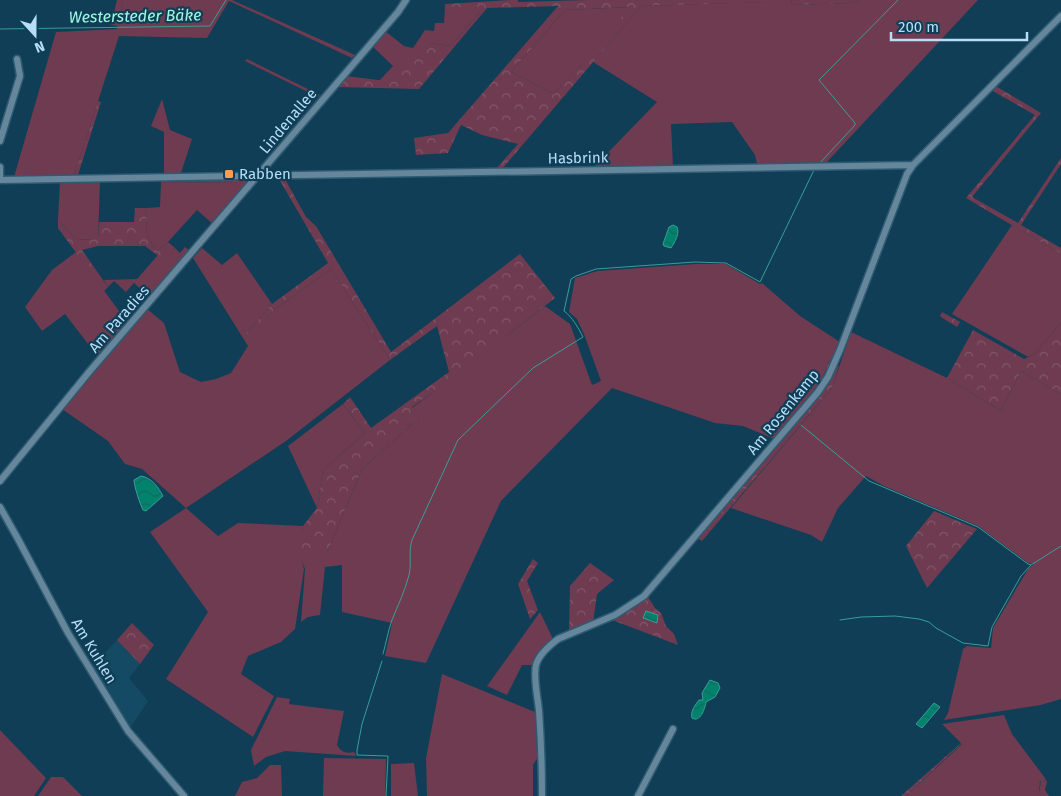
<svg xmlns="http://www.w3.org/2000/svg" width="1061" height="796" font-family="'Fira Sans',sans-serif">
	<defs>
		<pattern id="forest-crowns" width="20" height="18" patternUnits="userSpaceOnUse" patternTransform="scale(1.25)"><rect width="20" height="18" fill="#6f3b50"/><path d="M2 6a3 3 0 1 1 6 0M12 15a3 3 0 1 1 6 0" fill="none" stroke="#81576a"/></pattern>
		<pattern id="water-waves" width="16" height="10" patternUnits="userSpaceOnUse" patternTransform="scale(1.25)"><rect width="16" height="10" fill="#01826c"/><path d="M0 5q4-4 8 0t8 0" fill="none" stroke="#17695e"/></pattern>
	</defs>
	<rect width="100%" height="100%" fill="#0f3e56"/>
	<path fill="#154a64" d="M117,640l23,24 -11,14 19,23 -18,27 -18,-28 -20,-34z"/>
	<path fill="#6f3b50" d="M123,0h109l123,55 -3,3 -123,-57 -22,37 -88,-2 -45,140 -60,1 42,-145 61,-3z
		M768,0h24l-1,5 62,-2 6,-3h119l-152,163 -69,1 -2,-9 -23,-33 -61,2 2,42 -81,3 65,-67 -64,-40 48,-56 126,-4z
		M445,7h39l-33,39 -21,-3 -36,40 -18,1 17,-18 -21,-20 13,-15 19,15 9,2 12,-18 9,1 1,-8h9z
		M631,7l-77,87 -43,-22 54,-62z
		M247,59l73,36 -2,2 -73,-36z
		M162,99l8,31 22,9 -11,34 -17,1v-42l-13,-6z
		M241,178h13l-40,47 -17,-15 -29,32 -11,9 -11,-17 1,-26 13,-1 1,-24 79,-1z
		M60,181h40l-2,58 -22,1 -18,-21z
		M1012,225l49,29v68l-26,32 -7,3 -76,-43z
		M185,247l5,4 -41,46 -15,-14 -8,9 -12,-11 -6,6 -4,-7 33,-1 21,-24 7,5 10,-12 5,5z
		M202,248l20,17 15,-12 35,51 -27,31 3,5 27,-31 56,-40 59,91 -104,81 -100,67 32,28 20,-13 65,3 -3,27h27l35,-84 57,-51 -7,-10 133,-102 25,18 22,61 9,-4 -17,-47 -7,-15 -8,-7 6,-34 22,-7 99,-7h30l34,20 2,-1 38,33 40,26 -7,20 -4,-1 -8,20 -22,26v6l-25,26 -31,-13 -28,-3 -103,-35 -111,113 -75,162 -41,-7 7,-33 -50,-11v-47l-17,2 -5,48 -12,2 -7,5 4,-53 -3,-8 2,8 -9,60 -14,13 -33,14 -7,18 33,22 -21,41 -87,-58 42,-67 -58,-80 36,-24 -44,-39 -17,-5 -17,-23 -46,-32 85,-100 17,14 16,49 21,10 15,-3 15,-6 17,-27 -55,-88z
		M76,252l51,70 -29,35 -33,-43 -23,17 -17,-24 27,-37z
		M851,332l96,46 54,33 20,-40 40,23v305l-20,6 -97,15 4,-7 15,-64 4,-3 24,2 2,-20 35,-59 6,-5 -6,-1 -50,-37 -94,-40 -18,-10 -28,32 -16,34 -11,-7 -80,-27 101,-120z
		M343,404l22,29 -42,37 -6,38 -29,-62z
		M540,612l13,27 -11,12 -9,14h-11l-15,30 -20,-9z
		M442,674l93,38 3,45 -5,8v31h-106l-1,-38z
		M277,697l13,2 -1,5 55,7 -7,34c4,7 9,9 17,7l2,4 -71,-5 -19,6 -12,9 -3,-16z
		M1004,715l8,19 33,44 2,4 -7,-1 -1,12 2,3h-135l56,-52 -20,-20z
		M0,730l46,48 -12,18h-34z
		M324,758l62,1 -1,37h-62z
		M414,763l4,33h-27v-32z
		M270,765h11l1,31h-47l7,-14 15,-4z
		M51,777h12l19,19h-44z"/>
	<path fill="url(#forest-crowns)" fill-rule="evenodd" d="M117,0h6l-5,26 -7,-1z
		M511,0h7v2l69,-2h181v2l-127,4 -139,163 -7,1 23,-26 -36,-9 -21,-10 -13,28 -32,2 -2,-17 34,-5 110,-127 -71,2 -68,81 -82,-2 9,-11 48,6 10,-23 26,-16 21,3 33,-39h-39v-3zM630,7l-76,87 -43,-22 54,-62z
		M792,0h67l-6,3 -62,2z
		M994,85l47,28 -69,84 46,26 43,-65v6l-40,61 40,23v6l-95,-56 69,-83 -44,-25z
		M98,101l3,1 -23,73 -4,1z
		M241,178v4l-80,1v-4z
		M279,179h6l21,38 10,9 75,126 129,-98 35,44 -104,81 -39,28 7,11 -57,51 -35,84h-28l4,-27 14,-18 6,-38 42,-37 -22,-29 7,-7 21,31 78,-56 -12,-46 -47,34 -59,-91 -56,40 -27,32 -4,-5 28,-32 56,-41z
		M135,208h12l-1,26 11,17 11,-9 7,6 -10,13 -20,-15h-47l-16,4 26,37 -4,4 -46,-63v-9l18,21 22,-1 1,-17h35z
		M942,312l18,10 -3,5 -13,-8 -4,-3z
		M1061,322v72l-40,-23 -20,40 -54,-33 26,-48 51,29 11,-5z
		M829,361l10,5 -7,22 -130,153 -5,-3 103,-122 -2,-9 23,-26z
		M934,511l43,18 -50,59 -21,-42z
		M533,559l5,4 -11,18 11,29 -8,9 -12,-35z
		M590,563l24,17 -17,14 -4,29 -24,9 1,-46z
		M648,597l7,11 6,5 5,13 8,8 4,11 -66,-25z
		M132,623l22,22 -14,19 -23,-24z
		M961,743h1l-56,53h-5z
		M1041,781l6,1 -2,8 4,6h-8l-2,-3z"/>
	<path fill="url(#water-waves)" stroke="#389e96" d="M673,225l4,2c3,6 -2,15 -6,21l-7,-2 -1,-2 6,-17z
		M141,476c11,2 17,11 22,20l-17,15 -3,-1c-3,-6 -9,-24 -9,-30z
		M646,611l12,4 -1,8 -14,-5z
		M710,680l8,3 2,5 -5,9 -9,5c-1,7 -6,21 -14,16 -2,-6 3,-13 7,-18h4l-1,-7 6,-10z
		M934,703l6,4 -18,21 -6,-4z"/>
	<g fill="none" stroke-linecap="round" stroke-linejoin="round">
		<path stroke="#389e96" stroke-width="1" d="M0,29l210,-3 16,-26
			M819,164l36,-39v-2l-36,-43 79,-80
			M801,425l68,56 109,46 50,37 3,1 30,-19
			M45,598l16,28
			M840,620l21,-3 34,-1 24,3 10,3 7,6 27,15 25,3 4,-19 29,-51 10,-11
			M69,641l11,19
			M383,654c3,-11 5,-23 9,-34 6,-15 13,-29 17,-45 3,-12 -1,-21 3,-35l46,-100 75,-72 50,-31c-5,-10 -11,-20 -19,-26l7,-32 5,-3 20,-7 99,-7 31,1 34,19 54,-112
			M382,661l-20,63 -5,26v5l31,1 -2,40"/>
		<defs>
			<path id="minor" d="M0,141l20,-65 -3,-17
				M0,167v13
				M0,180l913,-15
				M0,481l89,-109 309,-360 8,-12
				M0,507l18,32 50,94 60,98 56,65
				M542,796c0,-28 -1,-57 -3,-85 -1,-12 -6,-34 -3,-46 3,-11 14,-20 22,-26l57,-24 29,-19 174,-204 10,-15 12,-27 67,-176 6,-9 148,-149
				M638,796l35,-67"/>
		</defs>
		<use href="#minor" stroke="#2d5b73" stroke-width="9"/>
		<use href="#minor" stroke="#66879b" stroke-width="6"/>
	</g>
	<rect fill="#fd9d55" stroke="#0f3e56" stroke-width="2" x="224" y="169" width="10" height="10" rx="2.5"/>
	<g text-anchor="middle" dominant-baseline="central" stroke-width="4.5" stroke-linejoin="round" paint-order="stroke">
		<g font-size="15" fill="#b7def7" stroke="#0f3e56">
			<text transform="translate(288 121) rotate(-50)">Lindenallee</text>
			<text transform="translate(578 158) rotate(-1)">Hasbrink</text>
			<text transform="translate(119 319) rotate(-49)">Am Paradies</text>
			<text transform="translate(783 412) rotate(-51)">Am Rosenkamp</text>
			<text transform="translate(94 651) rotate(59)">Am Kuhlen</text>
		</g>
		<g font-size="15" fill="#b7def7" stroke="#0f3e56" text-anchor="start">
			<text x="239" y="174">Rabben</text>
		</g>
		<g font-size="16" font-style="italic" fill="#9ef9e1" stroke="#0f3e56">
			<text transform="translate(135 16) rotate(-1)">Westersteder Bäke</text>
		</g>
	</g>
	<g transform="translate(35 35) rotate(159)" stroke="#0f3e56" stroke-width="4" paint-order="stroke">
	<path d="M0-4L9 19L0 12L-9 19Z" fill="#b7def7"/>
	<text y="-8" font-size="14" font-weight="bold" text-anchor="middle" fill="#b7def7">N</text>
	</g>
	<path d="M891 32v8h136v-8" fill="none" stroke="#b7def7" stroke-width="2.5"/>
	<text x="898" y="32" font-size="15" fill="#b7def7" stroke="#0f3e56" stroke-width="4" paint-order="stroke">200 m</text>
</svg>
